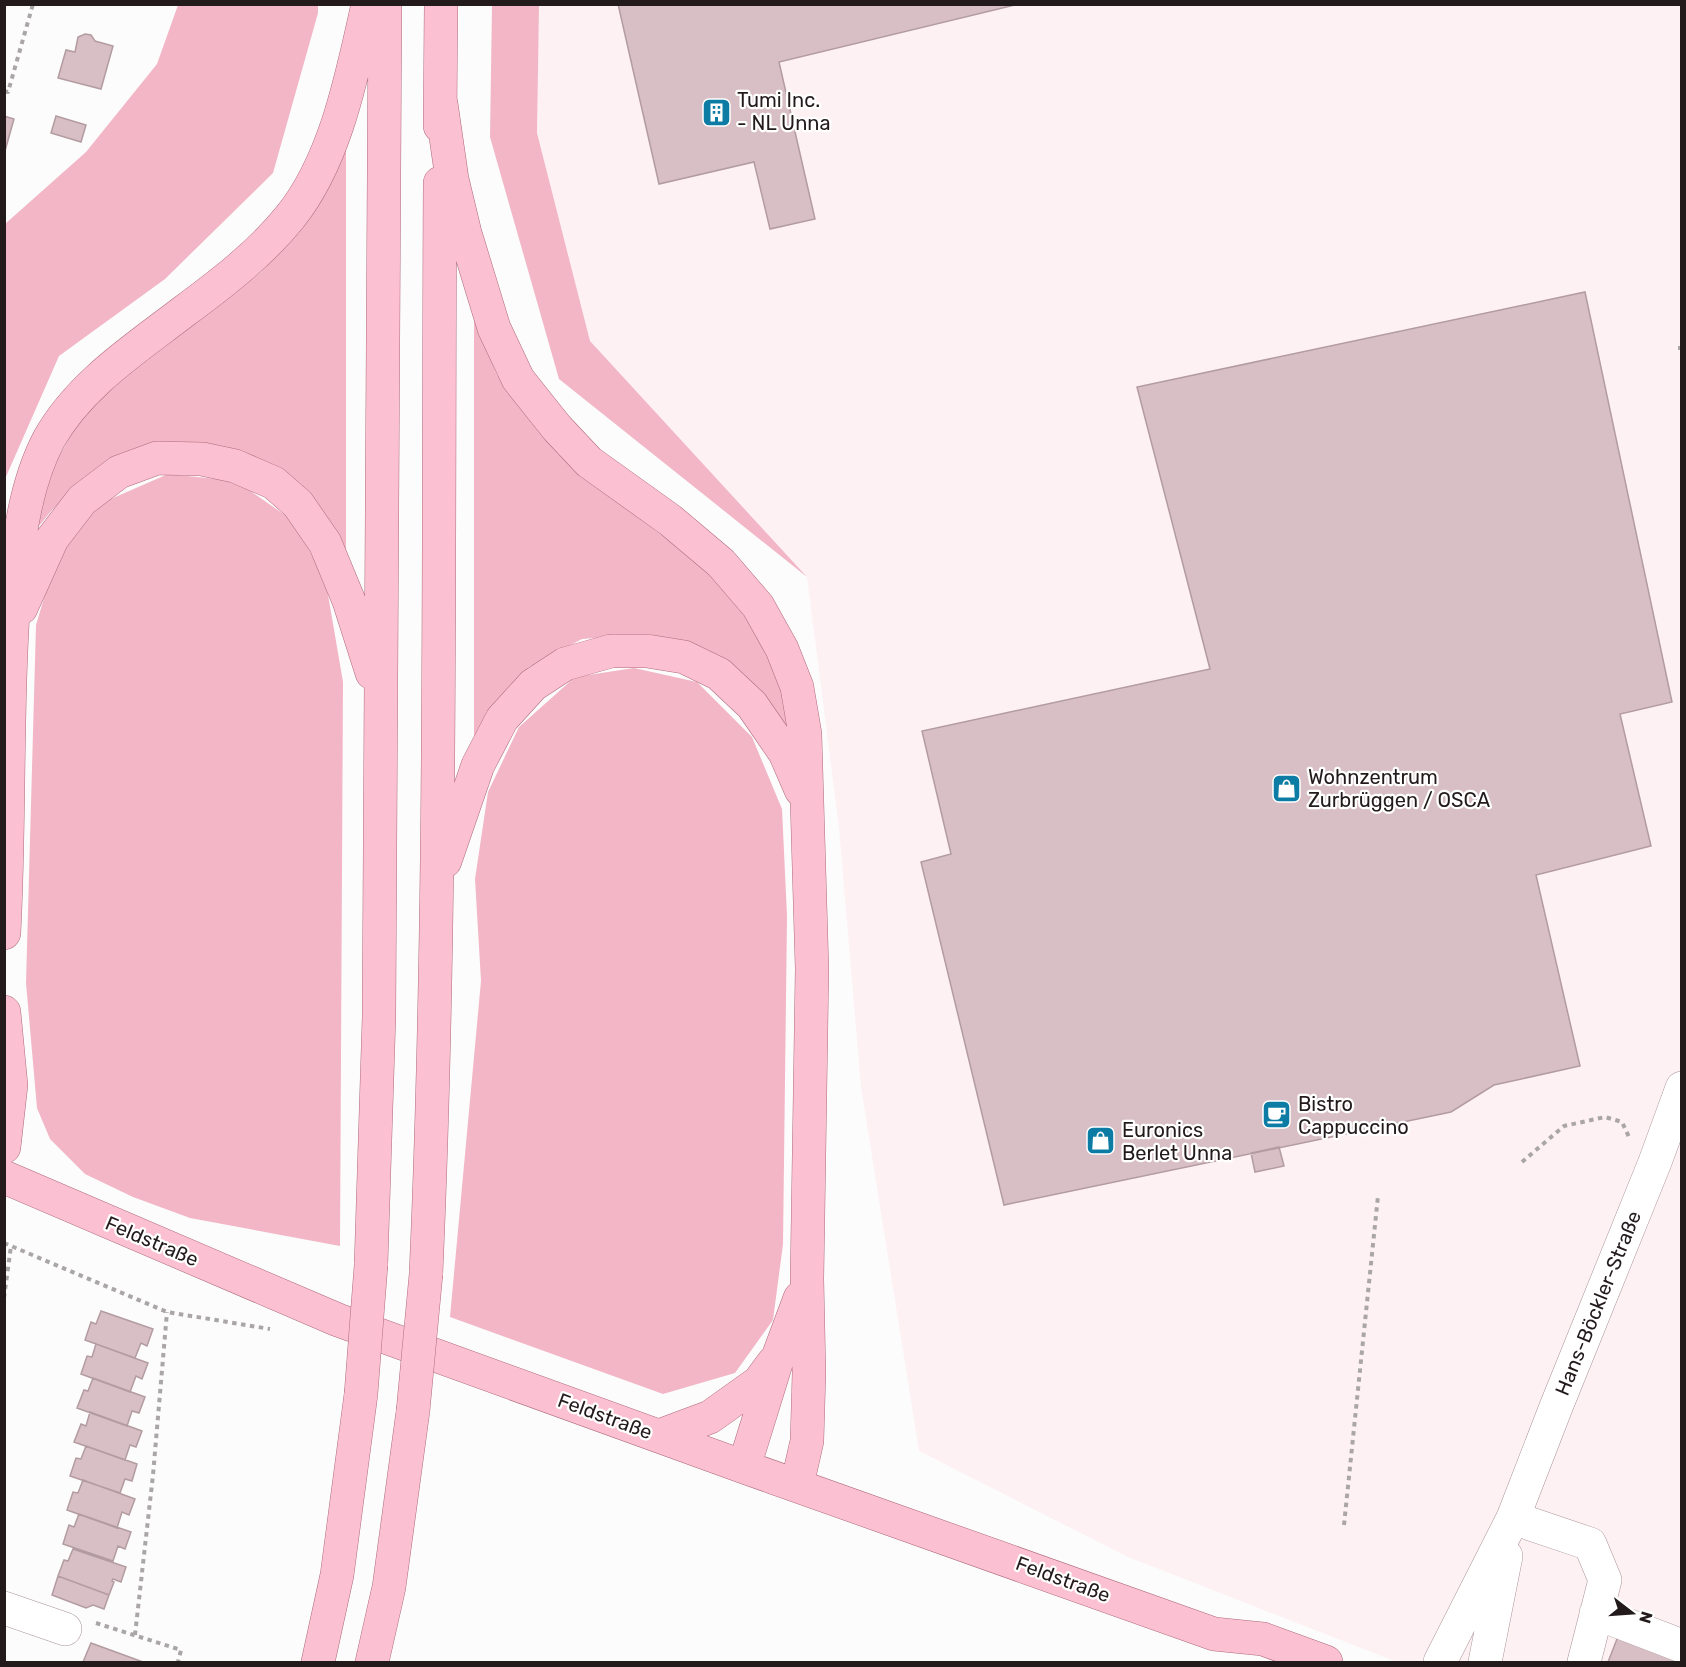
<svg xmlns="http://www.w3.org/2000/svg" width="1686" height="1667" font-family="Rubik,sans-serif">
	<rect width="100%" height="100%" fill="#fcfcfc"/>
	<path fill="#fef1f4" d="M539,5h1142v1657h-284l-269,-105 -209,-106 -58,-364 -22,-259 -32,-251 -217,-236 -53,-208z"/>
	<path fill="#f2b6c6" d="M178,5h140v8l-45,160 -108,106 -106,77 -54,123v-255l81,-72 71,-88z
		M492,5h47l-2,128 53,208 217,236 -248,-198 -69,-242z
		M346,140v426l-26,-52 -172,-67 -51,21 -45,42 -17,21 14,-57 37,-65 76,-62 99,-75 55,-63z
		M474,318l23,57 44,58 78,69 98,76 39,50 26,63 7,45 -68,-78 -71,-24 -68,5 -53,28 -37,38 -18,39z
		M168,474l68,7 59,41 31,61 17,99 -3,564 -150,-28 -57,-21 -48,-23 -35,-35 -13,-31 -11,-125 10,-358 20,-67 41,-53z
		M634,668l63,14 55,55 30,72 5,107 -4,328 -10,76 -38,53 -72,21 -213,-77 31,-336 -6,-102 13,-87 31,-65 56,-50z"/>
	<path fill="#d7bfc5" stroke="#b39ca1" stroke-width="1.5" d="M618,4h401l-240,58 36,157 -45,10 -16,-67 -95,22z
		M85,34l6,1 4,6 18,5 -12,43 -43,-11 8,-28 9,2 3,-15z
		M4,116l10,3 -9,32h-1z
		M56,116l30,9 -5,17 -30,-9z
		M1585,292l87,410 -52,12 31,132 -115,29 44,191 -86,19 -43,27 -447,93 -83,-343 30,-8 -29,-123 288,-62 -73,-282z
		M1279,1147l5,19 -29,6 -4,-19z
		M101,1311l52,18 -6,17 -6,-3 -6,15 -50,-18 6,-18 5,2z
		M96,1344l52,19 -6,16 -6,-3 -6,16 -49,-18 6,-18 5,1z
		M93,1378l52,19 -6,16 -7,-2 -5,15 -50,-18 7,-18 4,1z
		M90,1412l52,19 -6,16 -6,-2 -5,15 -51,-18 7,-18 5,2z
		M86,1446l51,18 -5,17 -7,-2 -5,14 -50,-17 6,-18 5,1z
		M83,1480l52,19 -6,16 -7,-3 -5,16 -50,-18 6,-18 5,1z
		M79,1514l52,18 -6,17 -7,-3 -5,15 -50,-17 6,-19 5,2z
		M73,1549l53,18 -5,15 -8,-3 -1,2 2,1 -5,13 -51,-19 6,-16 4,1z
		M58,1576l51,19 -5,14 -11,-4 -7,3 -34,-13z
		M1626,1616l56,21v25h-74z
		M91,1643l52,19h-60z"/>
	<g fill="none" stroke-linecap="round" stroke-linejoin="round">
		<defs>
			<path id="minor" d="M1513,1518l77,26 15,36 -21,82
				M4,1608l61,21
				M1596,1613l86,33
				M1440,1662l73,-144 43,-111 99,-245 27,-74
				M1485,1662l21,-106"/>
			<path id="major" d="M441,103l11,76 13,54 29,95 24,51 39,49 32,34 81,58 51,43 37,43 24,43 15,38 8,47 7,235 -5,310 2,94 -2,68 -10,44
				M440,126l1,-122
				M21,608l31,-69 30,-39 37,-28 38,-14 45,1 33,7 39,17 24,21 27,39 24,58 23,72
				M445,861l33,-96 24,-46 31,-34 32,-21 46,-13h36l37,6 35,17 33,31 33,48 16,37
				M4,933c5,-94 3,-187 7,-281 3,-68 6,-153 38,-213 30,-54 86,-90 134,-127 38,-28 77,-58 107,-95 46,-57 62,-142 78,-213
				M4,1012l7,73 -7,62
				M4,1177l334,143 406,147 470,167 49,5 63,23
				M371,1265l8,-249 6,-1012
				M426,1274c16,-363 12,-727 14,-1091
				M659,1436l51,-19 49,-35 14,-19
				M744,1467l34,-110 22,-59
				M318,1662l19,-87 24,-181
				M372,1662l17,-75 24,-176"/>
		</defs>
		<use href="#minor" stroke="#aa9398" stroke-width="34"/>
		<use href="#major" stroke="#ae6b7e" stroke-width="34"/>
		<path stroke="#aaa6a7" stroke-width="4" stroke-dasharray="4.5 4.5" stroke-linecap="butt" d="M4,91l4,1 25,-88
			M1678,348h4
			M1522,1162l42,-36 41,-9 17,5 7,15
			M4,1243l163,69 103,17
			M4,1298l7,-52
			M1344,1525l34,-329
			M96,1623l85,27 -3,12
			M135,1635l18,-160 14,-163"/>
		<use href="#minor" stroke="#fff" stroke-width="33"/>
		<use href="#major" stroke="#fbc0d1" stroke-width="33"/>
		<defs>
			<path id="major-bridge" d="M361,1394l10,-129
				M413,1411l13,-137"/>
		</defs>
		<use href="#major-bridge" stroke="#ae6b7e" stroke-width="34" stroke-linecap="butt"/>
		<use href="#major-bridge" stroke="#fbc0d1" stroke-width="33"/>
	</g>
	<defs>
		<symbol id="building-square" viewBox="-11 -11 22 22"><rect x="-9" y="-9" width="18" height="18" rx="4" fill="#0c7ca5" stroke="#fff"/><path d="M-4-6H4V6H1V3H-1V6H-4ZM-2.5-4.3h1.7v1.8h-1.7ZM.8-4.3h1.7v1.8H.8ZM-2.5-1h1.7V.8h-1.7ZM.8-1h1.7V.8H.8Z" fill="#fff"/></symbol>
		<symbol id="shop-square" viewBox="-11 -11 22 22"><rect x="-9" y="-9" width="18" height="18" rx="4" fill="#0c7ca5" stroke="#fff"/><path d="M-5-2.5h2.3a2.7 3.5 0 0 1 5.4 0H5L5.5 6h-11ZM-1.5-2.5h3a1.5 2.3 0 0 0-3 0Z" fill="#fff"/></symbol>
		<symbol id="cafe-square" viewBox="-11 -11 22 22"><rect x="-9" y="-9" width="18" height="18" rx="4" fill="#0c7ca5" stroke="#fff"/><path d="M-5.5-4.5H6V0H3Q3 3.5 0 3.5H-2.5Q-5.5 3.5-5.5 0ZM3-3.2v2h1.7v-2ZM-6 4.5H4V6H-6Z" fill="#fff"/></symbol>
	</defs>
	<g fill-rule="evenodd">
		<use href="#building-square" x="700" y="96" width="33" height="33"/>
		<use href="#shop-square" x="1270" y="772" width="33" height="33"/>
		<use href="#cafe-square" x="1260" y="1098" width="33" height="33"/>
		<use href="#shop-square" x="1084" y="1124" width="33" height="33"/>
	</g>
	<g text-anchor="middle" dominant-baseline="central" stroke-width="4.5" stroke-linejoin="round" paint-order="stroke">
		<g font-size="20" fill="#231a1c" stroke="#fff" text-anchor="start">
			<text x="737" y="100">Tumi Inc.<tspan x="737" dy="23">- NL Unna</tspan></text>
			<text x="1308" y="777">Wohnzentrum<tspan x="1308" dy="23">Zurbrüggen / OSCA</tspan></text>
			<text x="1298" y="1104">Bistro<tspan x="1298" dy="23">Cappuccino</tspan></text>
			<text x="1122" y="1130">Euronics<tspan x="1122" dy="23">Berlet Unna</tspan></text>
		</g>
		<g font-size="20" fill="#231a1c" stroke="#fff">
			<text transform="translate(152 1241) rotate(23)">Feldstraße</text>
			<text transform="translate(1598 1303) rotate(-68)">Hans-Böckler-Straße</text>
			<text transform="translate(605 1416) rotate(20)">Feldstraße</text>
			<text transform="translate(1063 1579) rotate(20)">Feldstraße</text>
		</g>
	</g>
	<rect width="1686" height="1667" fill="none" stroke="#231a1c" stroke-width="12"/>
	<g transform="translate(1632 1613) rotate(107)" stroke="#ffffff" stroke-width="4.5" paint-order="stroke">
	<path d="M0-4.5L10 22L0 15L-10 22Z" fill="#231a1c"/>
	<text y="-9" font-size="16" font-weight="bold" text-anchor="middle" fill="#231a1c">N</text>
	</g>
</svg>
